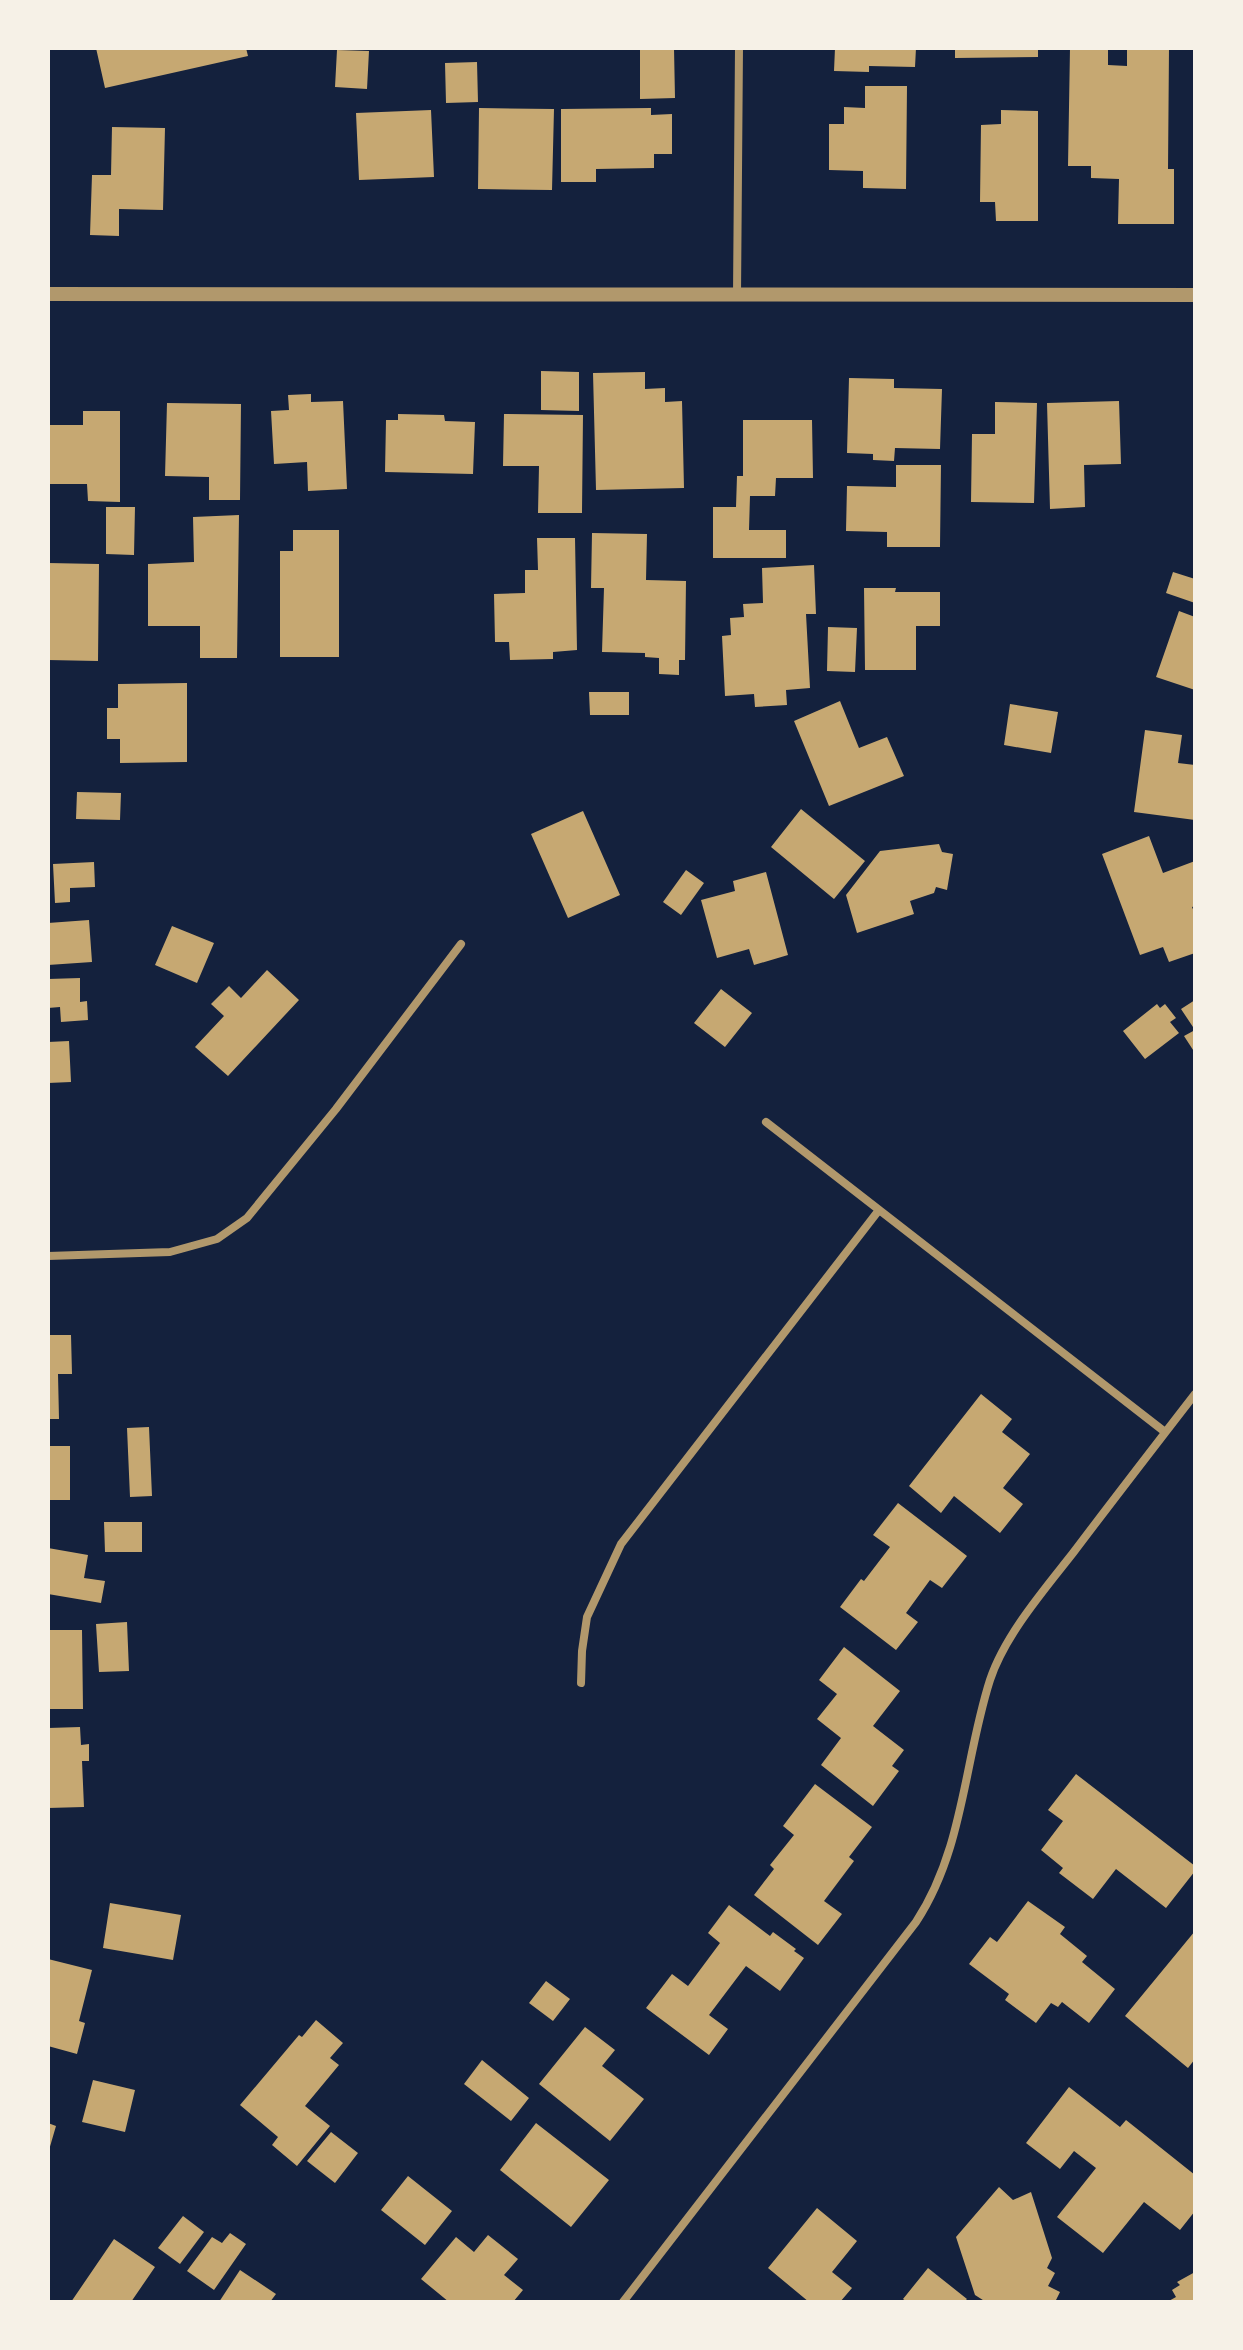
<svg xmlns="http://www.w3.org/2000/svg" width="1243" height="2350" font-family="Literata,serif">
	<rect width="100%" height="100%" fill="#14213d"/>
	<path fill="#c6a872" d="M96,48h150l2,8 -143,32z
		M640,48h34l1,50 -35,1z
		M835,48h81l-1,19 -46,-1v6l-35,-1z
		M955,48h83v9l-83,1z
		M1070,48h38v17l19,1v-18h42l-1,121h6v55h-56l1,-45 -28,-1v-12h-23z
		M337,50l32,1 -2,38 -32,-2z
		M477,62l1,40 -32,1 -1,-40z
		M865,86h42l-1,103 -43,-1v-17l-34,-1v-46h15v-17l21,1z
		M479,108l75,1 -2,81 -74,-1z
		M651,108v7l21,-1v40h-18v14l-58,1v13h-35v-73z
		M431,110l3,67 -75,3 -3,-67z
		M1001,110l37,1v110h-42l-1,-19h-15l1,-77 20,-1z
		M112,127l53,1 -2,82 -44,-1v27l-29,-1 2,-60h19z
		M541,371l38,1v39l-38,-1z
		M645,372v17l20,-1v14l17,-1 2,87 -88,2 -3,-117z
		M849,378l45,1v9l48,1 -2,60 -45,-1 -1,13 -21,-1v-6l-26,-1z
		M311,394v8l32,-1 4,88 -39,2 -1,-29 -33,2 -3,-53 18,-1 -1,-15z
		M1119,401l2,63 -37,1 1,42 -35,2 -3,-106z
		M995,402l42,1 -3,100 -63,-1 1,-68h23z
		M167,403l74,1 -1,96h-31v-23l-44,-1z
		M83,411h37v91l-32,-1 -1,-17h-38v-59h34z
		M398,414l46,1 1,6 30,1 -2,52 -88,-2 1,-52h12z
		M504,414l79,1 -1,98h-44l1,-47h-36z
		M743,420h69l1,58h-37l-1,18h-25l-1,34h37v28h-73v-51h23l1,-31h6z
		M896,465h45l-1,82h-53v-15l-41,-1 1,-45 49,1z
		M106,507h29l-1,48 -28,-1z
		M239,515l-2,143h-37v-32h-52v-62l46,-2 -1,-45z
		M293,530h46v127h-59v-106h13z
		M592,533l55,1 -1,46 40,1 -1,79h-6v15l-20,-1v-16l-14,-1v-4l-43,-1 2,-64h-13z
		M537,538h38l2,112 -24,2v7l-43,1 -1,-18h-14l-1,-48 31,-1v-23h13z
		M48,563l51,1 -1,97 -50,-1z
		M814,565l2,49h-10l4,74 -24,2 1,15 -32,2 -1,-13 -29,2 -3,-60 9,-1 -1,-17 14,-1 -1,-13 20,-1 -1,-35z
		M1173,572l22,7v24l-29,-10z
		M864,588h32l-1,4h45v34h-24v44h-51z
		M1179,611l16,6v73l-39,-13z
		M828,627l29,1 -2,44 -28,-1z
		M187,683v79l-67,1v-24h-13v-31h11v-24z
		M589,692h40v23h-39z
		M840,701l19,47 28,-11 17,39 -75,30 -35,-85z
		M1010,704l48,8 -7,41 -47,-8z
		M1145,730l37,5 -4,28 17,2v55l-61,-8z
		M77,792l44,1 -1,27 -44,-1z
		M801,809l64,52 -31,38 -63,-52z
		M583,811l37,84 -52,23 -37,-84z
		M1149,836l14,37 32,-12v45l-3,1 3,7v39l-26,9 -6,-15 -23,8 -38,-101z
		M939,844l3,8 11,2 -6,36 -11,-3 -2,6 -24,8 4,13 -57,19 -11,-38 34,-44z
		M94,862l1,25 -25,1v14l-15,1 -2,-39z
		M686,870l18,13 -23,32 -18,-13z
		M766,872l22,83 -34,10 -5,-16 -32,9 -16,-58 34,-9 -2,-10z
		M89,920l3,42 -44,3v-42z
		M172,926l42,17 -17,40 -42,-18z
		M267,970l32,30 -71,76 -33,-29 29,-31 -13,-12 18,-18 12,12z
		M80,978v24l7,-1 1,19 -27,2 -1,-15 -12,1v-29z
		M721,989l31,24 -27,34 -31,-24z
		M1195,1000v53l-11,-17 11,-6 -14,-21z
		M1157,1004l3,4 5,-4 11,14 -6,4 9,11 -34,26 -22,-28z
		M69,1041l2,41 -23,1v-41z
		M48,1335h23l1,39h-14l1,45h-11z
		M981,1394l31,25 -10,13 28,22 -27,34 20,16 -23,29 -46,-37 -13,17 -32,-27z
		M149,1427l3,69 -22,1 -3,-69z
		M48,1446h22v54h-22z
		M898,1503l69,53 -25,32 -12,-8 -24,33 12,9 -22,28 -56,-43 21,-28 3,2 26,-34 -17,-12z
		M104,1522h38v30h-37z
		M48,1548l40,7 -4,23 21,3 -4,22 -53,-9z
		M127,1622l2,49 -30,1 -3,-48z
		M48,1630h34l1,79h-35z
		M844,1647l56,44 -27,35 31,24 -12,16 7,5 -26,35 -52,-41 20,-27 -24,-19 20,-25 -18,-14z
		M80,1727l1,18 8,-1v17h-7l2,46 -36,1v-80z
		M1076,1774l119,92v5l-29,37 -50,-39 -23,30 -34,-26 4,-5 -22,-18 22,-29 -15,-11z
		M815,1784l57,43 -23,30 5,4 -30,40 18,13 -24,31 -64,-50 20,-26 -4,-4 24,-30 -11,-9z
		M1028,1901l37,26 -5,7 27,22 -5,6 33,27 -26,34 -27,-21 -4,5 -7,-4 -15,20 -31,-23 4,-6 -40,-30 21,-27 7,5z
		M110,1903l71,12 -8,45 -70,-12z
		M729,1905l41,31 3,-4 23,17 -2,2 10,7 -24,33 -34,-25 -37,49 19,14 -19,26 -63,-47 26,-34 16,12 32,-43 -12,-10z
		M1195,1931v128l-7,9 -63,-52z
		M48,1959l44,11 -13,51 6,2 -8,31 -29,-8z
		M546,1981l24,18 -17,22 -24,-18z
		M316,2020l27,23 -13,15 9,7 -34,41 25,20 -33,40 -25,-21 6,-8 -38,-32 59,-70 3,2z
		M585,2027l30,23 -13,16 42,33 -34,42 -71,-57z
		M482,2060l47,38 -18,23 -47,-37z
		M93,2080l42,10 -10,42 -43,-10z
		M1069,2087l51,40 6,-7 69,55v36l-15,19 -36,-28 -41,51 -46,-36 39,-49 -22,-17 -14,18 -34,-26z
		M48,2123l8,3 -7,24h-1z
		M536,2123l73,57 -38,47 -71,-57z
		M331,2132l27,21 -23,30 -28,-22z
		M408,2176l44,35 -27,34 -44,-35z
		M999,2187l14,13 18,-8 21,66 -5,10 8,5 -7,13 12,6 -5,10h-69l-11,-7 -19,-58z
		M817,2208l40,33 -25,31 20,16 -12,14h-31l-41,-34z
		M183,2216l21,16 -24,32 -22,-16z
		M230,2233l16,11 -32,46 -27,-19 25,-34 10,6z
		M488,2235l30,24 -14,16 19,15 -10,12h-64l-28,-23 35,-42 18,15z
		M114,2239l41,28 -24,35h-60z
		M928,2268l39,31 -3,3h-57l-4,-3z
		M240,2270l36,24 -6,8h-51z
		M1195,2272v30h-28l9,-5 -4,-7 8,-5 -3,-3z"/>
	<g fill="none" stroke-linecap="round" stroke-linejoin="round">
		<path stroke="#b1986c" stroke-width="8" d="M737,295l2,-247
			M766,1122l399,310
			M48,1256l122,-4 47,-13 30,-21 89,-109 125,-165
			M581,1683l1,-32 5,-34 34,-73 258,-334
			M623,2302l293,-380c48,-73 48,-161 74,-242 15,-45 54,-90 83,-127 40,-53 81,-106 122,-159"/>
		<path stroke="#b1986c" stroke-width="14" d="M48,294l1147,1"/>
	</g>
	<rect width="1243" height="2350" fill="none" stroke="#f6f1e7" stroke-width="100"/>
</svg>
